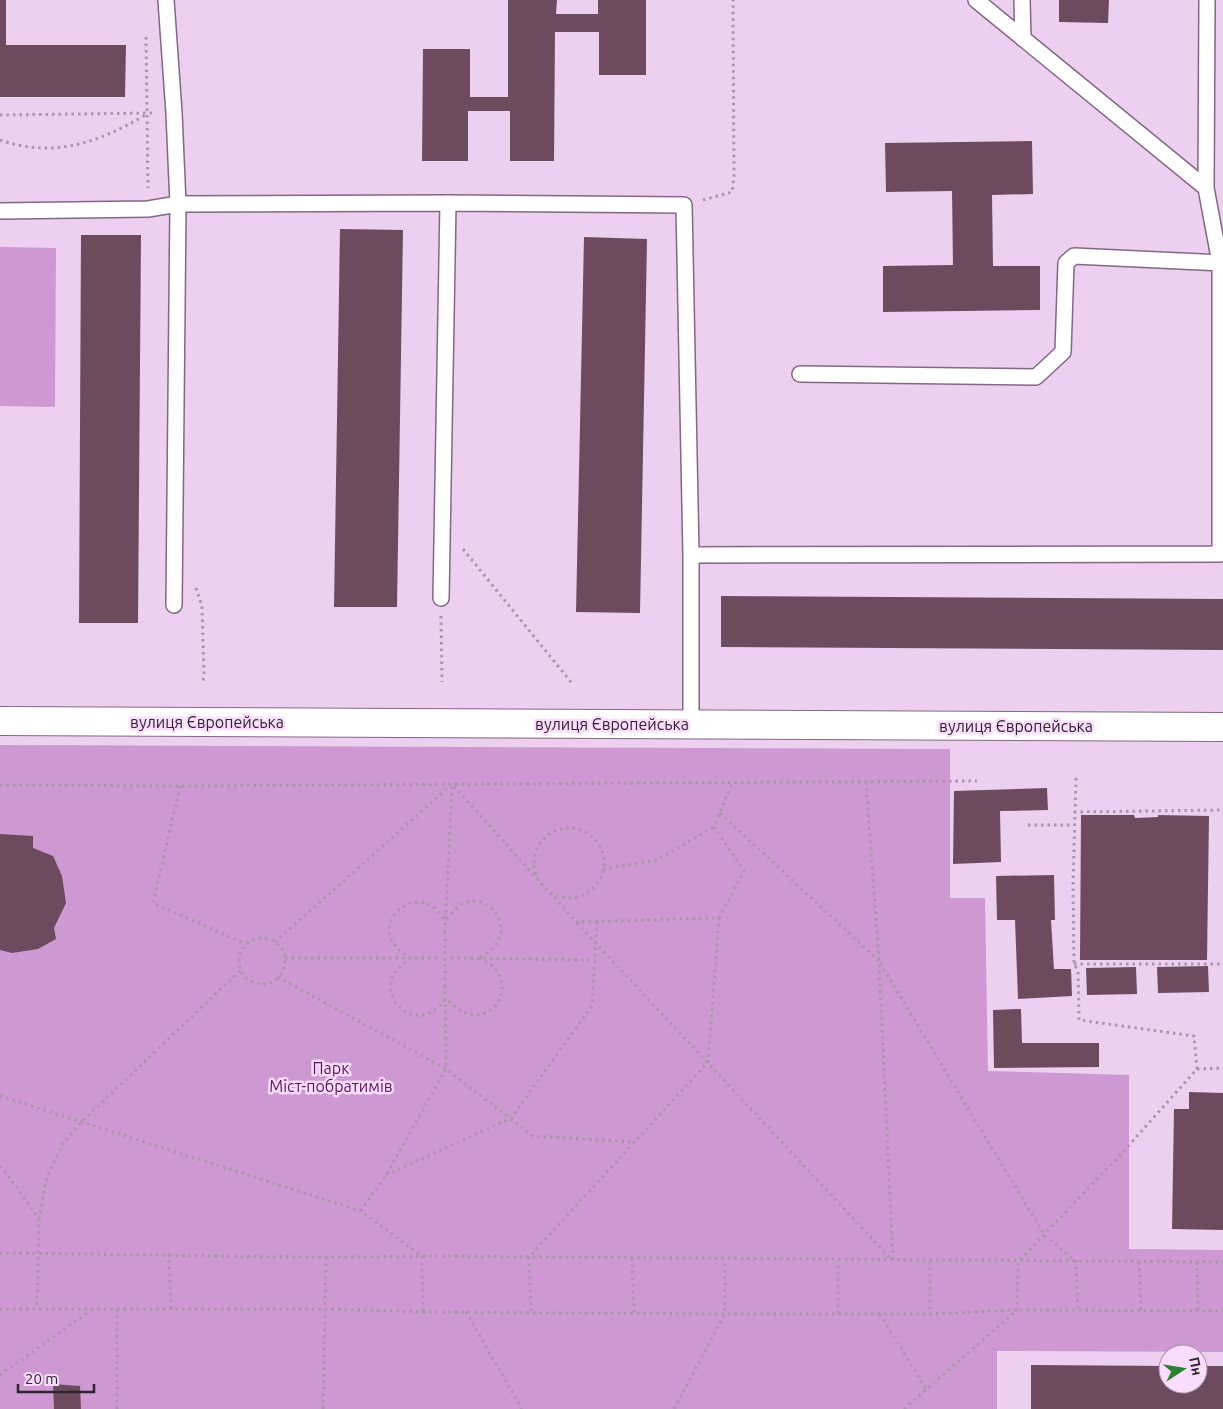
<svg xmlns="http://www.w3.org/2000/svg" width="1223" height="1409" font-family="Ubuntu,sans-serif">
	<rect width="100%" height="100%" fill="#edcfef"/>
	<path fill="#ce98d2" d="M0,247l56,1 -1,159 -55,-1z
		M0,745l950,4v149h35l3,173 141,4v174l94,1v102l-226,-1v58h-997z"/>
	<path fill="#6d4b5e" d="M0,0h6v45h120l-1,52h-125z
		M508,0h49l-1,14h42v-14h48v75h-47v-43h-44l-1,129h-44v-50h-42v50h-46l1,-112h47v48h38z
		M1059,0h50l-1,23 -49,-1z
		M1032,141l1,53 -41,1 1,71h47v44l-157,2v-46l70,-1 -1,-74 -66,1 -1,-49z
		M340,229l63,1 -6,377h-63z
		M81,235h60l-3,388h-59z
		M584,237l63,2 -7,374 -64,-1z
		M721,596l502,3v51l-502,-3z
		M1047,788l1,22 -48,1 1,51 -48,2 1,-73z
		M1081,815h53l1,3 23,-1v-2l51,1 -2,144h-127z
		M0,834l33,2v12l20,8 9,20 4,27 -12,25 2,11 -18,10 -26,4 -12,-3z
		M1054,875l1,45h-4l3,49h17l1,27 -54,3 -3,-79h-18l-1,-44z
		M1208,966l1,26 -51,1 -1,-26z
		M1136,967l1,27 -50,1 -1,-27z
		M1021,1009l1,34h77v24l-105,1 -1,-58z
		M1189,1092l34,1v137l-51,-1 2,-120h15z
		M1031,1365l137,1v18h30v-18h25v43h-192z
		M53,1384l27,2 1,23h-27z"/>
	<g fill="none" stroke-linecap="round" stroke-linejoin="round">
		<defs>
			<path id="lane" d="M166,0l8,113 4,91 270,-1 236,2 7,350v169
				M1022,0l1,39
				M1206,188l1,-188
				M0,211l148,-2 30,-5 -4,401
				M800,374l236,3 27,-25 3,-89 8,-7 149,7
				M691,555l529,-1v-291l-14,-75 -230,-188
				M441,598l7,-395"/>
			<path id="street" d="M0,721l1223,6"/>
		</defs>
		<use href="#lane" stroke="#826884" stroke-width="18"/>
		<use href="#street" stroke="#826884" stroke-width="30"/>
		<path stroke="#ad95ae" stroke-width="3" stroke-dasharray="2.5 4" stroke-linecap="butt" d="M146,37l2,151
			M0,115l154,-2
			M0,140c55,19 100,2 147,-26
			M703,200l29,-8 2,-15 -1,-177
			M463,549l108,133
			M196,588l6,18 2,68 -1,8
			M441,616l1,66
			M1076,778l-3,105 1,81 4,7 1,49 115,16 3,33
			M866,782l13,179 166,275 31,26 2,48
			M0,785l180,1 797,-5
			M180,786l-27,117 93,41
			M1074,812l149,-2
			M720,813l159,148 14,299
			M1028,825h46
			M534 863a35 35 0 1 1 70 0a35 35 0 1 1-70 0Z
			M603,869l54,-9 57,-33
			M719,918l25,-47 -30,-44 18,-44
			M577,923l315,337
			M445,932l7,-147
			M239 961a23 23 0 1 1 46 0a23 23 0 1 1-46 0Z
			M275,942l177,-158 124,138 143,-4 -11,144 -179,195 2,55
			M285,958h154
			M411,958c-8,-5 -16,-10 -20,-19 -9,-24 20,-46 41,-33 5,3 9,9 13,14 4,-4 9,-10 14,-14 30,-20 67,30 19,52
			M411,958c-5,4 -11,8 -15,13 -17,23 10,55 35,41 5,-2 10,-8 15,-13 6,5 14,13 23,15 32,7 51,-41 9,-56
			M451,958l144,2
			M1074,964h149
			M278,977l168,92 87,67 101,6
			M0,1096l361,115 61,45 1,56
			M0,1166l5,5 34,48 -2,90
			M386,1175l125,-57 81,-112 5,-84
			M361,1211l25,-36 60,-106 -1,-84
			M39,1219l8,-42 15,-32 18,-22 161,-153
			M0,1253c141,1 282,6 422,3l801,6
			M169,1254l2,56
			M632,1258l2,55
			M838,1259v55
			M930,1261v53
			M1139,1262l2,48
			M1197,1262l1,48
			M0,1309h326l97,3 302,2h205l87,-4 206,1
			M117,1309v100
			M466,1312l56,97
			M880,1314l46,75
			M0,1375l91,-65
			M323,1409l3,-151
			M674,1409l51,-95v-55
			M904,1409l113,-99 1,-48 103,-108 76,-85 26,-1"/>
		<use href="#lane" stroke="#fff" stroke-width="15"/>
		<use href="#street" stroke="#fff" stroke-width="28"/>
		<path stroke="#ad95ae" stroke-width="3" stroke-dasharray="2.5 4" stroke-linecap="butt" d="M445,932v53"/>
	</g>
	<g text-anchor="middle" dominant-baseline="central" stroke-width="5" stroke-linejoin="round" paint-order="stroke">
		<g font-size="16" fill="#302430" stroke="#fadcfc">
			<text x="207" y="722">вулиця Європейська</text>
			<text x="612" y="724">вулиця Європейська</text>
			<text x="1016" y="726">вулиця Європейська</text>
		</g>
		<g font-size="16" fill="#57165d" stroke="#fadcfc">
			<text x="331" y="1068">Парк<tspan x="331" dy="18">Міст-побратимів</tspan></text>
		</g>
	</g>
	<g transform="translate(1183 1369) rotate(78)"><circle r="24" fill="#fadcfc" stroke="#a992aa"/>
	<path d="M0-4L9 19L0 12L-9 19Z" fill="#2b8230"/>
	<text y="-8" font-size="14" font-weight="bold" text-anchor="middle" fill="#302430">Пн</text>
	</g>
	<path d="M18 1384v8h76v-8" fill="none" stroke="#302430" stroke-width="2.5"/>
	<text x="25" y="1384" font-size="15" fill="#302430" stroke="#fadcfc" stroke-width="4" paint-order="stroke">20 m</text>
</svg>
